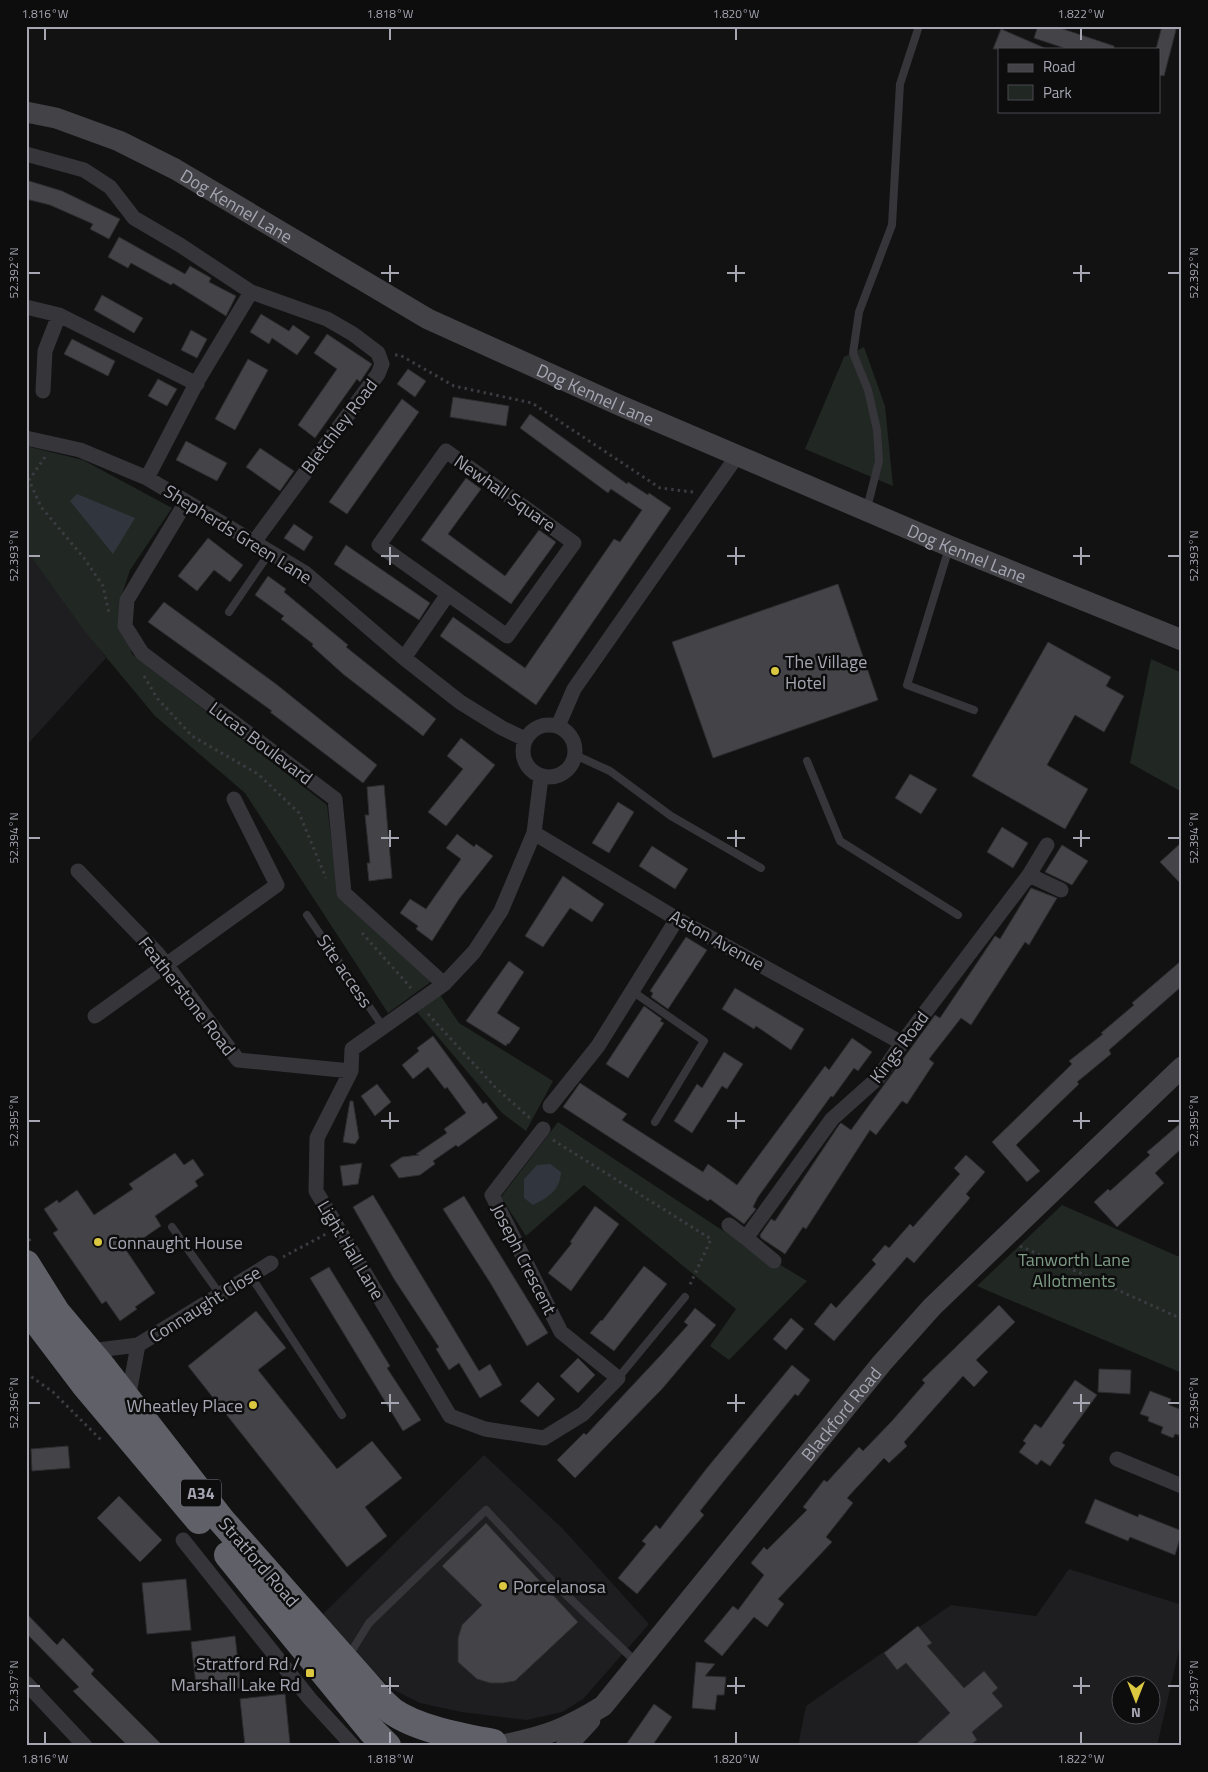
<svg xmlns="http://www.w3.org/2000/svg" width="1208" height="1772" font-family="'Titillium Web',sans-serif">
	<rect width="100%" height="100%" fill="#121213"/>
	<path fill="#1e1e20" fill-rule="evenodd" d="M26,550l80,108 -80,88z
		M484,1455l79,74 86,95 -66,75 -21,13 -36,8 -65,-8 -41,-9 -26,-13 -42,-37 -30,-38z
		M1069,1569l113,36v32l-25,109h-359l8,-40 145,-101 85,11zM1120,1684h30v30h-30z"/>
	<path fill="#212723" d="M864,347l21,59 8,80 -88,-37 39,-92z
		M26,446l57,14 89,48 -42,62 -9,27 11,57 195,151 11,90 94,86 -44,32 -143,-220 -90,-77 -69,-83 -60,-83z
		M1151,659l31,14v119l-52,-29z
		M440,995l19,28 94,58 -27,50 -24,-18 -85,-101z
		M558,1122l161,106 88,53 -78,79 -19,-14 26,-37 -152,-124 -58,51 -25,-39z
		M1062,1205l120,53v115l-205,-87z"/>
	<path fill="#31363e" d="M77,494l58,24 -22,36 -43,-53z
		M550,1164l11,8c-1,18 -12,25 -28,33l-9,-7v-19l13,-14z"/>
	<path fill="#444448" stroke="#2d2c2f" d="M1038,26h16l60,20v3h-47l-33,-11z
		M1162,26h15l-13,50 -5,-1v-26h-3z
		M1001,29l46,20h-54z
		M26,180l36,11 58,28 -11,20 -19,-10 3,-5 -43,-19 -24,-6z
		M119,237l66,37 5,-8 21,12 -2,4 27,14 -10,20 -53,-33 -2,2 -40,-22 -3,5 -20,-11z
		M102,295l41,23 -9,15 -40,-23z
		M261,314l28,17 4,-6 17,12 -13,18 -25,-17 -3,6 -19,-12z
		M191,330l16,9 -10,19 -16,-8z
		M327,334l45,30 -12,18 -3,-3 -42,59 -17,-13 39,-56 -23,-16z
		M72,339l43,22 -7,15 -44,-22z
		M248,359l20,11 -33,60 -20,-11z
		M408,369l18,12 -11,16 -18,-13z
		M158,379l19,10 -10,17 -19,-10z
		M453,397l56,9 -3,20 -56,-9z
		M402,399l17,13 -72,102 -18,-12z
		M530,414l97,70 1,-2 20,13 1,-2 22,15 -135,197 -96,-69 13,-19 72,51 89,-129 6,3 22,-32 -31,-21 -3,4 -88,-65z
		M186,441l41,22 -10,18 -41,-21z
		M260,448l34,23 -14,20 -34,-24z
		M466,478l15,11 -33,45 57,42 34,-46 17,12 -45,62 -90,-64z
		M294,524l19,13 -9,14 -20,-13z
		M208,538l35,27 -13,17 -16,-12 -17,21 -19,-15z
		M346,545l84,58 -11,17 -85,-56z
		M268,576l18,13 -2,3 64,53 -2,2 90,72 -13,17 -80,-62 -31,-28 1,-2 -32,-25 3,-3 -29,-21z
		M838,584l40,116 -165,58 -41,-116z
		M164,602l112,82 101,81 -14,18 -93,-71 2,-1 -124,-89z
		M1048,642l63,35 -5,9 18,10 -20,36 -29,-17 -28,50 41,24 -23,40 -93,-53z
		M461,738l34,27 -49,61 -18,-14 35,-43 -16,-13z
		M910,774l27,15 -16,25 -26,-16z
		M384,785l8,93 -23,3 -2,-18h3l-5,-48h4l-2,-28z
		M618,802l16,10 -25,41 -17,-10z
		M1002,827l26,16 -15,25 -26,-16z
		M457,834l17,13 2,-3 17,12 -34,43 -27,42 -16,-12 2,-3 -18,-13 10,-14 16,10 35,-50 -15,-11z
		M1182,842v43l-22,-23z
		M1062,845l26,16 -16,24 -27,-13z
		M652,846l36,23 -13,20 -36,-23z
		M563,876l41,28 -12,18 -22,-14 -27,39 -18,-11z
		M1031,888l26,10 -28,47 -4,-3 -54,83 -10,-7 -32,41 5,4 -27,41 -5,-3 -26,34 -6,-5 -64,99 -3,-2 -18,27 -24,-16 -1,-3 11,-16 4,2 64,-96 2,-2 10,7 84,-115 5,3 55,-82 5,3z
		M686,937l21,13 -39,59 -17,-12 2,-4 -3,-2z
		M1182,960v26l-73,64 2,4 -34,28 2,2 -63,61 24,26 -13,11 -35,-40 80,-78 -3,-3 34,-27 -2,-1 33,-28 -2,-2z
		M509,961l15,11 -27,41 23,15 -11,16 -1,-1 -2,3 -40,-25z
		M735,988l69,41 -13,21 -35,-24 -2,3 -32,-20z
		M644,1006l18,13 -2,2 4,2 -36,55 -22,-14z
		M433,1036l50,68 3,-2 12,16 -40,29 -2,-2 -23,16 2,3 -15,11 -21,3 -9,-13 12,-8 17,-2 -3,-1 31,-21 -3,-4 22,-16 -19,-26 -2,2 -17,-22 -15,12 -11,-14 17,-14 -2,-3z
		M852,1038l20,14 -14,19 -4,-3 -21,29 -2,-1 -73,101 -5,10 3,2 -12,15 -34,-25 -2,2 -145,-94 17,-24 47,31 -5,6 81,52 5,-8 29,21 88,-119 4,4z
		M724,1052l19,12 -16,25 -5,-3 -30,47 -18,-12 23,-37 5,4z
		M377,1084l14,18 -16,14 -14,-20z
		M350,1101h3l6,37 -4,6 -12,-2z
		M1182,1122v26l-27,25 9,10 -47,44 -23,-25 14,-13 2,2 40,-36 -3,-3z
		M175,1153l9,12 9,-6 11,16 -9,6 3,5 -43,30 6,10 -35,24 29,43 -20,14 2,2 -17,12 -14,-20 -4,3 -49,-71 5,-3 -14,-21 13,-9 2,3 18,-13 17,25 39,-26 -4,-5z
		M966,1155l19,17 -19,22 4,4 -56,65 -7,-6 -73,84 -20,-17 17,-21 5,5 40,-44 -4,-4 13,-15 4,3 21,-24 3,3 47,-53 -6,-6z
		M362,1163l-4,21 -15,2 -3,-20z
		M373,1195l106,176 11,-7 12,21 -22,13 -21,-35 -10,7 -13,-21 3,-2 -45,-68 -41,-72z
		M464,1196l84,137 -21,13 -36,-62 -48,-75z
		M595,1206l24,18 -48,67 -23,-18 24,-30 -2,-1z
		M644,1266l23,18 -53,67 -24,-18 11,-13 1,1z
		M329,1267l61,99 -3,2 34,52 -18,11 -93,-153z
		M999,1305l16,17 -39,38 12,12 -14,15 -11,-11 -59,66 3,4 -18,17 -5,-5 -37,40 6,5 -27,34 6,5 -54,57 6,5 -17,23 -13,-10 -32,39 -18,-15 29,-35 5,4 26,-35 -13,-12 13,-16 3,3 40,-40 -4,-3 21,-27 3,2 32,-35 4,4 29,-30 33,-38 -3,-3z
		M695,1308l21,17 -54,64 -87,89 -18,-18 27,-27 2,2 74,-79 28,-31 -4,-3z
		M256,1311l30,37 -28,22 79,99 35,-28 30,37 -37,29 22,29 -40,31 -159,-201z
		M791,1318l13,11 -18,21 -13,-11z
		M578,1358l17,17 -17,18 -18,-17z
		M792,1365l18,15 -12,16 -3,-2 -71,87 -24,30 4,4 -67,79 -19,-16 28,-34 -4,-3 14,-16 4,4 47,-61z
		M1099,1369l32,1 -1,24 -32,-2z
		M1075,1380l22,15 -35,48 3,2 -15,21 -9,-6 -4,5 -18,-13 7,-9 -3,-2 12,-17 6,4z
		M538,1382l17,17 -17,18 -18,-16z
		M1150,1391l21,8 -2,6 13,5v26l-7,-2 -2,4 -12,-5 2,-6 -15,-6 1,-4 -9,-3z
		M68,1446l2,22 -38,3 -1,-22z
		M119,1496l43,44 -22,22 -43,-44z
		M1095,1499l43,18 1,-3 43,17 -7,24 -45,-18 -2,4 -43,-18z
		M486,1523l92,99 -63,59 -12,2h-13l-13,-4 -19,-17v-24l4,-13 20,-20 -40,-39z
		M186,1579l5,51 -44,4 -5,-51z
		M26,1613l31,32 6,-7 31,32 -3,4 72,72h-35l-55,-55 6,-4 -53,-54z
		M918,1626l14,17 -5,3 37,42 20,-17 14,17 -6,5 11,13 -31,26 5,8 -8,6h-55l36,-33 -44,-50 -9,7 -13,-17z
		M235,1636l6,52 -44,5 -6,-51z
		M696,1662l19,2 -10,12 21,1 -2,18h-7l-2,15 -23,-2z
		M285,1694l5,50 -45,2 -5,-47z
		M654,1704l18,13 -20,29h-27z"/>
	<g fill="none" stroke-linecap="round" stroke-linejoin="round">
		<path stroke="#3b3c41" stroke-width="3" stroke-dasharray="2.5 4" stroke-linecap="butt" d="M395,355h5l54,31 78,17 128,85 33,4
			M45,457l-16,23 12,27 43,51 19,28 6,27
			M144,676l13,22 35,38 66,38 41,39 27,65
			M362,933l49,55
			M428,1014l67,73 37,33
			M553,1140l158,99 -22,48
			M26,1233l5,10
			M1020,1246l162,73
			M283,1257l43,-23
			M26,1373l27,19 49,49"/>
		<path stroke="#35353a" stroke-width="8" d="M867,508l12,-47 -2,-31 -9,-40 -15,-37 6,-41 33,-87 8,-141 19,-58
			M949,548l-42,137 67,25
			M229,612l41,-60
			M575,755l35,16 61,45 90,52
			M807,761l33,80 118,74
			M307,915l76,112
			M632,991l72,50 -49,81
			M172,1227l47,66
			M250,1275l92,140
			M618,1378l67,-81
			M348,1657l21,-34 117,-113 71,76 79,76"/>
		<path stroke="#35353a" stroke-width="15" d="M26,154l58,16 26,17 24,31 46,27 71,47 76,27 26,15 25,19 4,11 -4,10 -124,168
			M26,307l33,8 138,69
			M43,391l2,-40 14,-36
			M26,438l54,12 67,28 158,95 99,85 56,44 42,26 23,11
			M446,451l128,92 -67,93 -128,-91z
			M147,478l51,-98 53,-88
			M186,502l-59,98 -2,26 17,27 193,146 9,94 100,91
			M404,658l44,-64
			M523 751a26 26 0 1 1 52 0a26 26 0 1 1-52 0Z
			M558,726l16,-37 163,-233
			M541,777l-7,56 -33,78 -27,41 -30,32 -92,65 -1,22 -34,67 -1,53 134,225 35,13 59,9 39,-24 35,-36 -57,-46 -69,-137 51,-66
			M534,833l143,86 225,124
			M78,871l80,83 80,106 113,11
			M1029,875l32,15
			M95,1016l182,-131 -43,-86
			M550,1106l48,-60 79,-127
			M729,1225l17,13
			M774,1261l-28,-23 86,-119 47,-42 23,-34 127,-168 18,-30
			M90,1351l48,-6 133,-82
			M128,1399l10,-54
			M1117,1459l65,27
			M183,1540l127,159 43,47
			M26,1683l59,63"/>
		<g stroke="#424247" stroke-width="21">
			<path id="s1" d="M26,112l30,6 63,23 56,28 253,150 191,86 330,141 233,94"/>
			<path id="s2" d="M503,1745c43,-9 63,-16 100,-39l279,-343 50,-56 250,-240"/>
			<path d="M566,1746l24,-26"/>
		</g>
		<path stroke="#606068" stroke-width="28" d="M26,1264l30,48 47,56 119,153 153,173c5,6 11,12 17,17 25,18 71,26 101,32
			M26,1307l60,79 113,134
			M228,1555l143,175 16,16"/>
	</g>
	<path fill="none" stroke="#a5a6b2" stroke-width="2" d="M45,28v12M390,28v12M736,28v12M1081,28v12M390,265v17M736,265v17M1081,265v17M28,273h12M381,273h18M727,273h18M1073,273h17M1168,273h12M390,547v18M736,547v18M1081,547v18M28,556h12M381,556h18M727,556h18M1073,556h17M1168,556h12M390,830v17M736,830v17M1081,830v17M28,838h12M381,838h18M727,838h18M1073,838h17M1168,838h12M390,1112v17M736,1112v17M1081,1112v17M28,1121h12M381,1121h18M727,1121h18M1073,1121h17M1168,1121h12M390,1394v18M736,1394v18M1081,1394v18M28,1403h12M381,1403h18M727,1403h18M1073,1403h17M1168,1403h12M390,1677v17M736,1677v17M1081,1677v17M28,1686h12M381,1686h18M727,1686h18M1073,1686h17M1168,1686h12M45,1732v12M390,1732v12M736,1732v12M1081,1732v12"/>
	<g fill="#dcc741" stroke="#0d0d0e" stroke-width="2">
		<circle cx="775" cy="671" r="5"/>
		<circle cx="98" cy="1242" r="5"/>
		<circle cx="253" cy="1405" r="5"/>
		<circle cx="503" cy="1586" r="5"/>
		<rect x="305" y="1668" width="10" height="10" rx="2.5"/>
	</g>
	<g text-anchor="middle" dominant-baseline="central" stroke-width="5" stroke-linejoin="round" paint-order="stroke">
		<rect fill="#0d0d0e" stroke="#777881" stroke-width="1" x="181" y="1479.5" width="40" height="27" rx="4"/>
		<g font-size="16" font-weight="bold" fill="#a5a6b2">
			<text x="201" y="1493">A34</text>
		</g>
		<g font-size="18" fill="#a5a6b2" stroke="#0d0d0e">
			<text stroke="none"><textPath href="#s1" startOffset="232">Dog Kennel Lane</textPath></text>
			<text stroke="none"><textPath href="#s1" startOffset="638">Dog Kennel Lane</textPath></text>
			<text transform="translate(339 426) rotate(-53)">Bletchley Road</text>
			<text transform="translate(505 493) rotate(35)">Newhall Square</text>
			<text transform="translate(238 534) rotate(32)">Shepherds Green Lane</text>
			<text stroke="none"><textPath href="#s1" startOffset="1042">Dog Kennel Lane</textPath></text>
			<text transform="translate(261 743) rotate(37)">Lucas Boulevard</text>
			<text transform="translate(717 940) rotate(29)">Aston Avenue</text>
			<text transform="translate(345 971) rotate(56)">Site access</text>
			<text transform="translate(187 996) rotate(52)">Featherstone Road</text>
			<text transform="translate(899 1047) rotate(-53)">Kings Road</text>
			<text transform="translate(351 1250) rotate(59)">Light Hall Lane</text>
			<text transform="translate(524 1259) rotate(63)">Joseph Crescent</text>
			<text transform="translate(205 1304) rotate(-32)">Connaught Close</text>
			<text stroke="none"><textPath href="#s2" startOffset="485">Blackford Road</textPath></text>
			<text transform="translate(259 1562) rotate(49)">Stratford Road</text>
		</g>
		<g font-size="18" fill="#a5a6b2" stroke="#0d0d0e" text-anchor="start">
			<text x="785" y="661">The Village<tspan x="785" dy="21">Hotel</tspan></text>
			<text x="108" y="1242">Connaught House</text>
			<text x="243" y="1405" text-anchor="end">Wheatley Place</text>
			<text x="513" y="1586">Porcelanosa</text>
			<text x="300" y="1663" text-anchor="end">Stratford Rd /<tspan x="300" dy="21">Marshall Lake Rd</tspan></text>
		</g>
		<g font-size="18" fill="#7e9b85" stroke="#0d0d0e">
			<text x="1074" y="1259">Tanworth Lane<tspan x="1074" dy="21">Allotments</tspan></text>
		</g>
	</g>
	<rect width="1208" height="1772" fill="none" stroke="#0d0d0e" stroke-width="55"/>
	<rect x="998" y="48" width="162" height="65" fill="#0d0d0e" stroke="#4a4a50"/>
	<rect x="1008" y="64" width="25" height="8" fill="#424247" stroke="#4a4a50"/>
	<text x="1043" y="72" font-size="15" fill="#a5a6b2">Road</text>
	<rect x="1008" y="85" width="25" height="15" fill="#212723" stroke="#4a4a50"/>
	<text x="1043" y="98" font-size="15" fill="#a5a6b2">Park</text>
	<g transform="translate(1136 1700) rotate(180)"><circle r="24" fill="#0d0d0e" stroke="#4a4a50"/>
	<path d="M0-4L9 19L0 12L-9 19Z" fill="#dcc741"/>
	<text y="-8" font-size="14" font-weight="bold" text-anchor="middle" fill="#a5a6b2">N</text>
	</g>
	<rect x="28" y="28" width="1152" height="1716" fill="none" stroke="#a5a6b2" stroke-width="2"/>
	<g font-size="12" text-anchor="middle" fill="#a5a6b2">
		<text x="45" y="18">1.816°W</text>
		<text x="390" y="18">1.818°W</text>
		<text x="736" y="18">1.820°W</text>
		<text x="1081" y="18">1.822°W</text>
		<text transform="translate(1194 273) rotate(-90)" y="4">52.392°N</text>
		<text transform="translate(14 273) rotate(-90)" y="4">52.392°N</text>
		<text transform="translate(1194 556) rotate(-90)" y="4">52.393°N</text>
		<text transform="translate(14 556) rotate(-90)" y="4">52.393°N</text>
		<text transform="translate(1194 838) rotate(-90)" y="4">52.394°N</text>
		<text transform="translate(14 838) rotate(-90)" y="4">52.394°N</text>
		<text transform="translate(14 1121) rotate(-90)" y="4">52.395°N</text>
		<text transform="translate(1194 1121) rotate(-90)" y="4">52.395°N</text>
		<text transform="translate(14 1403) rotate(-90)" y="4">52.396°N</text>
		<text transform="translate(1194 1403) rotate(-90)" y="4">52.396°N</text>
		<text transform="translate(1194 1686) rotate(-90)" y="4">52.397°N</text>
		<text transform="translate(14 1686) rotate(-90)" y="4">52.397°N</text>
		<text x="45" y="1763">1.816°W</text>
		<text x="390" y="1763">1.818°W</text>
		<text x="736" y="1763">1.820°W</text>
		<text x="1081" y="1763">1.822°W</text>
	</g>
</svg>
